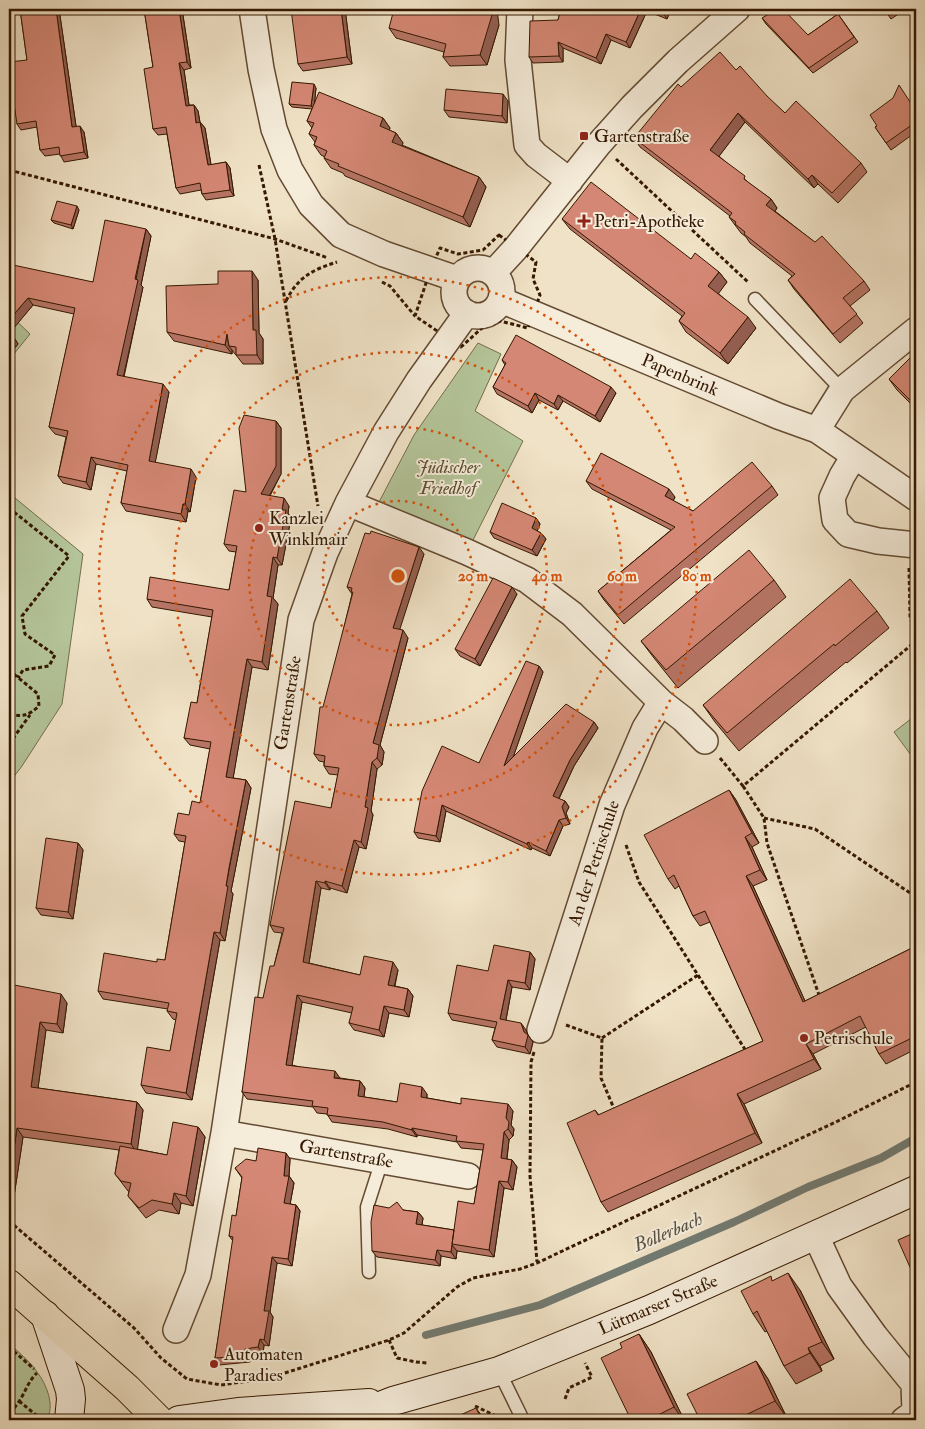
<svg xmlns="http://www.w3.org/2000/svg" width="925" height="1429" font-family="'IM FELL Double Pica',serif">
	<rect width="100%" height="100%" fill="#f0e2c6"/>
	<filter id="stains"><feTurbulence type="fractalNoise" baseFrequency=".004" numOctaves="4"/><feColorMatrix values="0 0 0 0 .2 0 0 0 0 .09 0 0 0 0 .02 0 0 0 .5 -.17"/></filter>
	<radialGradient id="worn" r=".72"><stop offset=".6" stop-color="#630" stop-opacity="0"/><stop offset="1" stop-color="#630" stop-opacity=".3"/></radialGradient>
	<path fill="#b4c499" stroke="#746e4c" d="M9,314l21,20 -21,26z
		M478,343l23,11 -26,57 48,30 -52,103 -93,-40 36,-69z
		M9,493l74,61 -21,150 -40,62 -13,17z
		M916,715v47l-22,-30z
		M9,1343c9,9 21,18 28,29 9,11 19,35 9,48h-37z"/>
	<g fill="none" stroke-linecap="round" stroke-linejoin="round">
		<path stroke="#727a71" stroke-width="8" d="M426,1335l114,-30 194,-83 74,-35 73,-29 35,-20"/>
		<defs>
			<path id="lane" d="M755,299l87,91
				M369,1272l-2,-65 15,-47
				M499,1371l24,49"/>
			<path id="street" d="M252,9l9,60 13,60 16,41 21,35 30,30 43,19 73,25
				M520,9l-2,51 9,85 9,10 34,26
				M454 292a24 24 0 1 1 48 0a24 24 0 1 1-48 0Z
				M494,272l22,-24 82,-103 34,-38 46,-46 59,-52
				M501,300l277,116 39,14 99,68
				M817,430l25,-40 74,-60
				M854,456l-12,20 -10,22 3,22 13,14 30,7 38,4
				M348,503l119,49 60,28 45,34 89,88 22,17 22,22
				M540,1030l72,-225 33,-77 16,-26
				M224,1133l244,43
				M816,1236l23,50 36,50 39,48 1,28 -11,8
				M176,1330l22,-55 26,-142 77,-513 24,-67 23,-50 38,-71 33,-52 48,-67"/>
			<path id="secondary" d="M45,1315l25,75 1,9 -2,21
				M179,1420l59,-8 131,-9
				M345,1420l48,-19 106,-30 150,-61 267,-120"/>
			<path id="primary" d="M9,1284l118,104 32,32"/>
		</defs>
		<use href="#lane" stroke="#634a32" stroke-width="15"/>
		<use href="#street" stroke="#634a32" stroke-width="28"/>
		<use href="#secondary" stroke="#341800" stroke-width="30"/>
		<use href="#primary" stroke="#341800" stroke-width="30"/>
		<path stroke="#341800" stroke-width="3" stroke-dasharray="4 2.5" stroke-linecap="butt" d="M616,159l133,124
			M259,165l16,74 43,267
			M9,170l266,69 53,19
			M499,235l37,27 -3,17 7,16 -12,33 -28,-7 -18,7 -21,19 -46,-31 15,-45 10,-23 18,6 25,-4z
			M382,282l8,4 25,30
			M286,301c12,-24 26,-31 51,-39
			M9,508l60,48 -47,60 3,18 30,21 -6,11 -26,4 -5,8
			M909,568l1,48 6,22
			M9,670l29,24 1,12c-11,10 -16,11 -30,8
			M9,744l21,-29
			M720,758l23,28 173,-145
			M743,786l21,32 3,25 53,155
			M764,818l51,11 101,68
			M626,845l13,37 107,169
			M566,1025l36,13 -1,40 14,33
			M602,1038l96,-63
			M534,1052l-3,10 -1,114 7,86
			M9,1221l125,107 27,30 26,21 34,6 48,-7 120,-38 15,-7 53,-46 16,-9 47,-9 17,-6 305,-144 74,-37
			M389,1340l8,18 19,4 11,1
			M9,1347l25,22
			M565,1399l4,-11 23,-11 -7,-14
			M19,1401l23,19
			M475,1406l19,9 5,5
			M9,1412c14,-9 16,-28 28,-39"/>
		<use href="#lane" stroke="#f5ecda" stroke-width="12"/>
		<use href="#street" stroke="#f5ecda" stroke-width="25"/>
		<use href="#secondary" stroke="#f5ecda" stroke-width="28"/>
		<use href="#primary" stroke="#f0e2c6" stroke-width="28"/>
	</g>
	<path fill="#b67464" stroke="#341800" d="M20,9h39l17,117 8,6 4,26 -24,4 -4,-8 -15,2 -5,-6 -3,-23 -16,3 -4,-6 10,-64z
		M144,9h38l9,59 -7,2 5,35h5l4,6 2,11 5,6 6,37 15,-3 4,6 4,28 -28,4 -4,-6 -1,-4 -21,4 -4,-6 -9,-54 -9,1 -5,-6v-62z
		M345,9l7,55 -49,7 -5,-7z
		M561,9h110l-4,10 -20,-8 -17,37 -19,-8 -10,24 -38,-16v14l-30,1 -4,-6 29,-37z
		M884,9h22l-15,10z
		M838,14l20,28 -45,31 -47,-49 -4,-6 46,17z
		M499,25l-12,40 -37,1 -7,-9 1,-5 -48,-14 -7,-10z
		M736,70l49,43 76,50 6,9 -29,31 -20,-19 -4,4 -69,-66 -26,34 31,28 21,15 6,9 -2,3 89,70 6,9 -20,16 13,17 -23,20 -46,-54 -6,-9 4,-4 -42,-33 -4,-6 -5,-4 -12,-16 1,-1 -90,-69 -6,-9 47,-51z
		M316,88l-2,16 69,14 7,10 -1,2 7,3 7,10 -1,2 77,32 7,10 -16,40 -125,-51 -2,-3 -12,-5 -7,-10 1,-1 -4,-2 -7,-10 1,-3 -6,-8 3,-6 -5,-7 5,-12 -20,-2 -3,-3z
		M508,101l-1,22 -58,-6 -5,-7z
		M916,111v21l-25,18 -16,-23z
		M79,210l-6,19 -19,-6 -3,-3z
		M562,219l129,40 28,13 8,10 -9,11 38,35 -28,36 -42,-32 -7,-11 3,-5 -112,-87z
		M146,229l5,7 -10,49 2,2 -19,90 45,15 -14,70 41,15 -6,35 -2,-1 -2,11 -60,-11 -5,-8 6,-32 -31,-7 -5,26 -28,-7 -5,-7 8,-39 -11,-3 -6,-7 25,-113 -41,-9 -24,28 4,3 5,8 -9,11v-68l84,-5z
		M258,280l1,53 4,6v25h-20l-7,-9 -1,-1 -3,-4v4l-58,-13 -7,-9 51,-48z
		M916,354v55l-19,-19 -8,-11z
		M502,360l114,33 -16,29 -37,-21 -5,9 -19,-10 -7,13 -35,-19 -4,-7 12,-22z
		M276,421l5,7v46l-11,22 19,10 -1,7 3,5 -9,47h-4l-5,33 5,6 -10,66 -16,-3 -19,111 13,2 5,8 -17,88 -3,15 2,3 -8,47 -5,-1 -28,160 -46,-7 -5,-8 29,-34 6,-31 -3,-1 -6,-8 1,-2 -65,-10 -5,-8 59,-29 8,-2 20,-118 -6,-1 -5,-7 26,-31 10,-54 -20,-4 -6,-7 13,-35 15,-86 -60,-10 -5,-8 82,-9 7,-38 -7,-1 -5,-7z
		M586,481l89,16 -2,4 20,10 79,-25 6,9 -154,129 -20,-24 -6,-9 73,-61 -79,-41z
		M536,518l4,6 -3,7 4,2 5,6 -9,17 -43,-18 -4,-6z
		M424,554l-25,75 9,9 -28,107 4,7 -2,13 -5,4 -6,42 2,4 -7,34 -7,-2 -12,46 -17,-5v2l-9,-2 -12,75 51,12 38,-5 -3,16 13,3 5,7 -4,21 -20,-4 -5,24 -30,-7 -5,-7 3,-10 -50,-11 -10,63 48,13 20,3 5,7 -1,9 33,5 30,-8v4l34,6 52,7 -2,14 3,4 -1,7 -4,4 -2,19 5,1 5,7 -4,23 -9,-2 -10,69 -37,-6 -1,8 -15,-3 -1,10 -63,-9 -5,-6 31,-41 15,2 5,6 -1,7 32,5 20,-26 9,-54 -22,-2 -4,-6 -40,-7v2l-29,-8 -56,-7 -5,-8 -10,-1 -4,-6 -66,-8 -5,-7 21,-94 11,-32 8,-33 -8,-1 -4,-7 61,-117 7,-33 -9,-1 -5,-8v-4l-5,-1 -5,-7 38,-160 -5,-7z
		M774,580l12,17 -108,91 -24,-30 -13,-17z
		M517,594l-37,72 -20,-10 -5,-7z
		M877,611l12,17 -42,35 -1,-1 -107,89 -24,-29 -12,-17z
		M539,666l4,6 -30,85 81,-35 4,6 -24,38 -15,33 6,2 4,6 -3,6 4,11 -7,2 -13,30 -18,-8 -1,2 -85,-39 -6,31 -22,-4 -4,-6 65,-69z
		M729,790l7,10 23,43 -7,4 15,33 -14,6 52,115 111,-55v103l-30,15 -7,-10 -13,-27 -53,27 8,15 -77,35 18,39 -154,69 -7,-10 -6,-92 4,5 164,-74 -53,-119 -10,4 -7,-10 -14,-30 -4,3 -7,-10z
		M78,843l5,7 -10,69 -32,-4 -5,-7z
		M530,952l5,7 -5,31 -18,-3 -6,33 20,10 2,5 5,7 -3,12 -33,-7 -5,-7 3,-12 -43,-8 -4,-7 40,-42z
		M9,984l58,19 -4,30 -17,-3 -8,58 99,14 6,8 -6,39 30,6 31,-28 7,10 -12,69 -12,-3 -2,11 -20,-4 -13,8 -18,-22 1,-5h-1l-13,-17 4,-24 -96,-13 -12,79 -2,-2z
		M290,1159l-1,17 5,7 -4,21 6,1 4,6 -8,55 -15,-3 -7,49 3,5 -4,29 -5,-1 -1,9 -14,1 1,7 -31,3 -4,-7 18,-117 -4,-5 7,-20 6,-38 -7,-10 21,-7z
		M774,1280l26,10 34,69 -14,7 2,5 -26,13 -12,-18 -17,-35 -2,1 -12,-18z
		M639,1334l12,18 33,68h-53l-9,-72z
		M756,1361l12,18 19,39 -4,2h-83z"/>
	<path fill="#945e51" stroke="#341800" d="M56,9h3l18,124 -5,-6z
		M179,9h3l9,59 -4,-6z
		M341,9h4l7,55 -5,-7z
		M491,9h6l2,16 -12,40 -7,-10z
		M641,9h5l1,2 -17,37 -4,-6z
		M664,9h7l-4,10 -4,-6z
		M606,34l5,6 -10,24 -5,-6z
		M558,42l5,6v14l-4,-6z
		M179,63l5,7 6,42 -4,-6z
		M314,84l2,4 -2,21 -3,-3z
		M503,94l5,7 -1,22 -5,-7z
		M194,105l4,6 3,18 -5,-6z
		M738,113l7,9 -28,37 -7,-9z
		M383,118l7,10 -3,8 -7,-10z
		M200,122l5,6 7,43 -4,-6z
		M80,126l4,6 4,26 -4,-6z
		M396,133l7,10 -4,9 -7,-10z
		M226,162l4,6 4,28 -4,-6z
		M812,175l6,9 -4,4 -6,-9z
		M479,177l7,10 -16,40 -7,-10z
		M771,199l6,9 -4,6 -7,-9z
		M77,206l2,4 -6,19 -2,-4z
		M146,229l5,7 -10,49 2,2 -21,96 -5,-8z
		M252,271l6,9 1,53 4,6v25l-6,-9 -4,-25z
		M719,272l8,10 -11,15 -8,-11z
		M28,298l5,7 -24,29v-14z
		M748,317l8,11 -28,36 -8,-11z
		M227,334l2,12 3,4v4l-7,-9z
		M13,336l5,8 -9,11v-14z
		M163,384l6,8 -15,77 -5,-8z
		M611,387l5,6 -16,29 -5,-6z
		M535,393l4,7 -7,13 -4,-7z
		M558,395l5,6 -5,9 -4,-6z
		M276,421l5,7v46l-15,28 -5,-8z
		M91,457l5,7 -5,26 -5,-8z
		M191,469l5,8 -6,35 -5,-8z
		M669,489l6,8 -4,8 -6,-9z
		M284,498l5,8 -1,7 3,5 -9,47 -5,-7 5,-48z
		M183,504l5,7 -2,11 -5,-8z
		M536,518l4,6 -4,10 -4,-6z
		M541,533l5,6 -9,17 -5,-6z
		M419,547l5,7 -26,81 -5,-7z
		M273,557l5,8 -5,33 5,6 -10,66 -6,-8 5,-66z
		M512,587l5,7 -37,72 -5,-7z
		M403,630l5,8 -28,107 4,7 -2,13 -5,-7 -4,-15z
		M247,659l5,8 -20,118 -6,-8z
		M539,666l4,6 -35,100 -4,-6z
		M594,722l4,6 -24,38 -17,36 -4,-6 17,-36z
		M372,762l5,7 -6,42 2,4 -7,34 -5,-7 4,-35z
		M246,780l5,8 -17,88 -3,15 2,3 -8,47 -5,-8 6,-47z
		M729,790l7,10 23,43 -7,-10z
		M565,801l4,6 -3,6 4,11 -4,-6 -4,-11z
		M442,805l4,6 -6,31 -4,-6z
		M559,820l4,6 -13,30 -4,-5z
		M745,837l7,10 15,33 -7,-10z
		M354,840l5,7 -12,46 -5,-7z
		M528,842l4,6 -1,2 -4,-6z
		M78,843l5,7 -10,69 -5,-7z
		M746,876l7,10 57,126 -7,-10z
		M316,881l5,7 -13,81 -5,-7z
		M325,881l5,7v2l-5,-7z
		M214,932l6,8 -28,160 -6,-7z
		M530,952l5,7 -5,31 -5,-7z
		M393,962l5,8 -5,22 -5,-7z
		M508,980l4,7 -7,38 -5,-6z
		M408,989l5,7 -4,21 -5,-7z
		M61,994l6,9 -4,30 -6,-9z
		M297,995l5,7 -11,70 -5,-7z
		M384,1006l5,7 -5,24 -5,-7z
		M40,1022l6,8 -9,65 -6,-8z
		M521,1023l5,7 2,5 5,7 -3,12 -5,-7 -1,-15z
		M806,1044l7,10 8,15 -7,-10z
		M335,1071l5,7h-6z
		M360,1081l5,7 -2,15 -5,-7z
		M422,1087l5,7 -1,10 -5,-7z
		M737,1094l7,10 18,39 -7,-10z
		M137,1102l6,8 -6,43 -6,-9z
		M508,1104l5,7 -2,14 3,4 -1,7 -5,-7 -2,-11z
		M198,1127l7,10 -12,69 -7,-10z
		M17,1128l6,9 -12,79 -2,-4v-28z
		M412,1128l5,7v2l-5,-7z
		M504,1132l5,8 -3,25 -5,-7z
		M286,1153l4,6 -1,17 5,7 -5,27 -5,-7v-27z
		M512,1160l5,7 -4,23 -5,-8z
		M499,1181l5,7 -10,69 -5,-7z
		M174,1193l7,10 -2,11 -7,-10z
		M296,1205l4,6 -8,55 -4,-7z
		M418,1212l5,6 -2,13 -5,-7z
		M452,1245l5,6 -1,8 -5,-7z
		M437,1250l4,6 -1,10 -5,-6z
		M272,1257l5,6 -7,49 3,5 -4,29 -5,-6v-29z
		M788,1273l12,17 34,69 -12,-17z
		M639,1334l12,18 33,68h-1l-9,-13z
		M260,1339l4,6 -1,9 -5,-7z
		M808,1348l12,18 2,5 -12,-18z
		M245,1349l4,6 1,7 -5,-6z
		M756,1361l12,18 19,39 -12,-17z
		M476,1408l9,12h-3z"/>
	<path fill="#d48774" stroke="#341800" d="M20,9h36l16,118 8,-1 4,26 -24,4 -1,-9 -19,3 -4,-29 -19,3 -8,-54v-8l18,-2z
		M144,9h35l8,53 -8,1 7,43 8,-1 2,18 4,-1 8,43 18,-3 4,28 -28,4 -2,-11 -24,5 -10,-61 -13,2 -9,-60 9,-2z
		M291,9h50l6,48 -49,7z
		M394,9h97l1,6 -12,40 -37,2 3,-13 -57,-16z
		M561,9h80l-15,33 -20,-8 -10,24 -38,-16 1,14 -30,1 1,-36 28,-1z
		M653,9h11l-1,4z
		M777,9h6l25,26 30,-21 16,23 -45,31 -47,-50z
		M884,9h7l-5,3z
		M720,52l16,18 4,-4 27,30 18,17 11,-12 65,62 -29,30 -20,-18 -4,4 -70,-66 -28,37 35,26 -1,3 27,20 -5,6 49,37 7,-6 42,45 -21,17 14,16 -24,20 -45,-54 7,-6 -51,-40 1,-2 -10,-8 1,-2 -7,-5 3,-4 -98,-75 44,-54 3,3z
		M292,82l22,2 -3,22 -22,-2z
		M899,85l17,26v11l-30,21 -11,-16 2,-1 -7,-11 23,-17z
		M446,89l57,5 -1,22 -58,-6z
		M319,92l64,26 -3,8 16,7 -4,9 87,35 -16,40 -125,-51 1,-2 -15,-6 3,-7 -13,-6 3,-8 -8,-3 5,-11 -7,-2z
		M591,182l100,77 4,-6 24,19 -11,14 40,31 -28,36 -41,-32 6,-8 -123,-94z
		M57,201l20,5 -6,19 -20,-5z
		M105,220l41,9 -11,50 3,1 -21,95 46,9 -14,77 42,8 -6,35h-2l-2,10 -60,-11 7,-38 -37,-8 -5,25 -28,-6 10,-45 -19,-4 26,-119 -47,-10 -19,22v-33l4,-22 80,17z
		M218,271h34l1,59h3l1,25h-21v-8l-7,-1 -2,-12 -2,11 -58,-13 -1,-46 52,-2z
		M9,333l4,3 -4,5z
		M516,335l95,52 -16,29 -37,-21 -4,9 -19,-11 -7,13 -35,-19 13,-24 -4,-3z
		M915,353l1,1v52l-27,-27z
		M244,415l32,6v45l-15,28 23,4 -2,12h4l-9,48 -4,-1 -6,39 5,1 -10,65 -15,-3 -21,118 20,3 -17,88 -3,18h2l-8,47 -6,-1 -28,161 -45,-8 6,-38 23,4 7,-38 -10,-2 2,-8 -71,-12 6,-38 53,9v-3l8,1 21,-124 -12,-2 4,-21 11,2 3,-14 8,2 11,-61 -27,-4 7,-36 6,1 16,-93 -66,-11 3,-22 79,13 8,-44 -13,-2 10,-54 12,2 -7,-64z
		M601,453l68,36 -4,7 28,15 59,-49 20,24 -154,129 -20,-24 77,-64 -89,-46z
		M502,503l34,15 -4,10 9,5 -9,17 -42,-18z
		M371,531l48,16 -26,81 10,2 -30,113 6,2 -2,13 -5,4 -7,45 3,1 -7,34 -7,-2 -12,46 -17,-5v2l-9,-2 -13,81 57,13 4,-19 29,6 -5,23 20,4 -4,21 -20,-4 -5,24 -30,-7 4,-16 -56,-12 -11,70 49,6 -1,7 26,3 -2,15 39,6 3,-19 22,4 -1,10 40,7v-6l47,6 -2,14 3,4 -1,7 -4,3 -3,26 11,2 -4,22 -9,-1 -10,69 -37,-6 6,-43 16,3 10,-60 -28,-3 1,-5 -45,-8v2l-29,-8 -56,-7 1,-7 -16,-2 1,-5 -71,-9 13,-95 8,1 7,-32h4l10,-38 -14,-3 25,-124 36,7 8,-40 -15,-2 1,-10 -11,-2 6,-47h3l30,-115h-2l1,-4 -5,-1 18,-54 5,1z
		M749,550l25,30 -108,90 -25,-29z
		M493,578l19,9 -37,72 -20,-10z
		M850,579l27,32 -42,35 -1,-2 -107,89 -24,-28z
		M526,661l13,5 -35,100 62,-62 28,18 -24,38 -17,36 12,5 -3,6 4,11 -7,2 -13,31 -18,-9 -1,2 -85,-39 -6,31 -22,-4 8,-41 20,-45 37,17z
		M729,790l23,43 -7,4 15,33 -14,6 57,126 113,-56v90l-37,18 -19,-38 -54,28 8,15 -77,35 18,39 -154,69 -34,-79 28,-13 3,5 165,-74 -58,-130 -12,5 -19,-41 -6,4 -24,-44z
		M46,838l32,5 -10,69 -32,-4z
		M494,945l36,7 -5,31 -17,-3 -8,39 21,4 3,9 4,3 -3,12 -33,-7 5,-18 -49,-9 9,-48 31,6z
		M9,984l52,10 -4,30 -17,-2 -9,65 106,15 -6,42 -114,-16 -8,56z
		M173,1122l25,5 -12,69 -12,-3 -2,11 -20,-4 -13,8 -11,-12 3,-13 -10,-2 -6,-7 5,-28 47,9z
		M258,1148l28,5 -2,23h5l-5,27 12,2 -8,54 -16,-2 -8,54h5l-5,29 -4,-1 -2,8 -13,2v7l-30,2 18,-121 -4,-1 3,-21 4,1 6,-39 -7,-9 11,-9 10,2z
		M397,1202l6,8 15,2 -2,12 38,6 -3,22 -14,-2 -2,10 -63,-9 -1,-29 3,-17 15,3z
		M916,1232v40l-3,2 -15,-34z
		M788,1273l34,69 -14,6 2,5 -26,13 -27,-55 -4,3 -12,-23 30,-15 1,5z
		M639,1334l35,73 -26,13h-17l-30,-62 21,-10 -2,-5z
		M756,1361l19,40 -40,19h-35l-13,-26z
		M476,1408l6,12h-33z"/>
	<g fill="none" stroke="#d6520b" stroke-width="2.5" stroke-dasharray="2.5 5">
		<circle cx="398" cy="576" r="75"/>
		<circle cx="398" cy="576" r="149"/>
		<circle cx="398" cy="576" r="224"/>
		<circle cx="398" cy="576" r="299"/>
	</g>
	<g fill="#8f2418" stroke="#f5ecda" stroke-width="2">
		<rect x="579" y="131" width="10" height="10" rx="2.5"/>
		<path d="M581.5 213.5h5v5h5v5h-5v5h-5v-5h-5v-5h5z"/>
		<circle cx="259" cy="528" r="5"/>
		<circle cx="804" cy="1038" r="5"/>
		<circle cx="214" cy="1364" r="5"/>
	</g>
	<g text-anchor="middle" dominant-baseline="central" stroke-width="4" stroke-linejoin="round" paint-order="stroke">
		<g font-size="18" fill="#341800" stroke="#f5ecda" text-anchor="start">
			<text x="594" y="136">Gartenstraße</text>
			<text x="594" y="221">Petri-Apotheke</text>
			<text x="269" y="518">Kanzlei<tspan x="269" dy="21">Winklmair</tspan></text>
			<text x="814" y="1038">Petrischule</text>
			<text x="224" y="1354">Automaten<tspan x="224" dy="21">Paradies</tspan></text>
		</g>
		<g font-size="18" fill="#341800" stroke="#f5ecda">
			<text transform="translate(680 375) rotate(23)">Papenbrink</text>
			<text transform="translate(288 703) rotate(-81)">Gartenstraße</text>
			<text transform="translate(594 863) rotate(-72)">An der Petrischule</text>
			<text transform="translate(346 1154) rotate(10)">Gartenstraße</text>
			<text transform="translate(658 1305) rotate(-23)">Lütmarser Straße</text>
		</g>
		<g font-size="18" font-style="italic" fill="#5a4c2e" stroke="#f5ecda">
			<text x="448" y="467">Jüdischer<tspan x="448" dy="21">Friedhof</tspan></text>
		</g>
		<g font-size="19" font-style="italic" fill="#585142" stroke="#f5ecda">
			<text transform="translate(668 1232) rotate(-23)">Bollerbach</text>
		</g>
	</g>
	<circle cx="398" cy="576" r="8" fill="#d6520b" stroke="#f5ecda" stroke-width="2.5"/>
	<g font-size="15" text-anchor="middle" font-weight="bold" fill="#d6520b" stroke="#f5ecda" stroke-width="4" stroke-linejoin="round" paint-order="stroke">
		<text x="473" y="581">20 m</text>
		<text x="547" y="581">40 m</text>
		<text x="622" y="581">60 m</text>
		<text x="697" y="581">80 m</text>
	</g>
	<rect width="925" height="1429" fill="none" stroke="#f0e2c6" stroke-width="30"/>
	<rect x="10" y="10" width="905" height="1409" fill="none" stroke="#341800" stroke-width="2.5"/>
	<rect x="15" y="15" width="895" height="1399" fill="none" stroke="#341800"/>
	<rect width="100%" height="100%" filter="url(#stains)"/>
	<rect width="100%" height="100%" fill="url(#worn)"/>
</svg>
